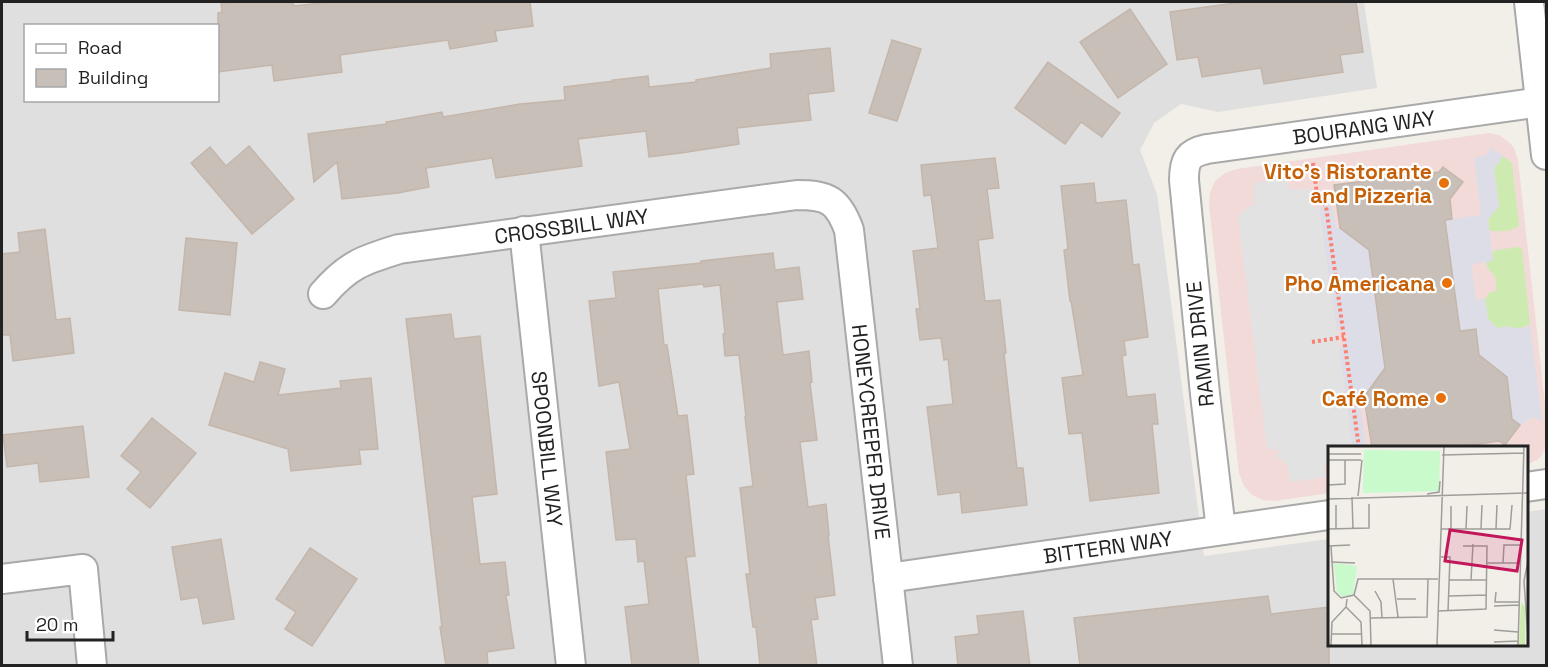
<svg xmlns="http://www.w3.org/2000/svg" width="1548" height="667" font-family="'Space Grotesk',sans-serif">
	<rect width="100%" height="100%" fill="#f2efe9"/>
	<path fill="#e0dfdf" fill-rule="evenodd" d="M2,2h1362l13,86 -159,24 -37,-8 -27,19 -14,27 17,44 47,362 125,-17v105h197v-132l20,-3v156h-1544zM26,26h192v74h-192z"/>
	<path fill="#f2dad9" d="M1489,133l10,2 10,7 5,6 4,12 28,253v33l-4,9 -5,5 -11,5v-17h-197v45l-54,8 -12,-1 -11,-5 -8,-9 -5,-13 -30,-268 1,-13 5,-11 10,-8 12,-4z"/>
	<path fill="#cdebb0" d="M1503,156l9,7 7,63c-7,5 -22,7 -30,4l-1,-10 11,-14 -5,-37z
		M1518,247l4,2 8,75c-9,7 -22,3 -33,4l-9,-9 -3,-20 5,-7 7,-1 -2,-15 -7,-7 -2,-7 7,-1 -1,-8 4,-3z"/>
	<path fill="#e2e2e2" d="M1287,178l2,9 1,3 20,-2 3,19h6l34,240 -24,1v13l-4,2 -1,4 1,10 -35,5 -2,-17 -12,-9 4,-6 -13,-1 -29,-232 12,-12 5,2 -2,-24z"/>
	<path fill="#dddde8" d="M1490,147l13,9 -9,13 5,37 -11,14 5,41 -22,3 5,36 9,-1 3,20 9,9 14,-2 3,3 13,-2 3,-3 12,97 -9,-4 -13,8 -8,-6 -5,-42 -18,-14 -9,1 -5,-35 -93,12 3,27 -21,29 -5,1 7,48 -13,1 -14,-100 9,-7 -1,-7 -10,-3 -18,-123 13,-2 4,23h4l29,22 9,66 78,-11 -11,-85 36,-5 -7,-57 10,-2 5,-4z"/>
	<path fill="#c7bfb8" stroke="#c4b6ab" stroke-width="1.5" d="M234,2h59l1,4 36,-4h200l3,24 -38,5 2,10 -47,8 -2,-9 -108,15 2,17 -68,9 -2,-16 -54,7v-59l4,-1 -1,-9z
		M1243,2h113l7,50 -23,3 3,17 -79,12 -3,-16 -59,9 -4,-20 -21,3 -7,-48z
		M1130,9l37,55 -49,34 -38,-56z
		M892,40l29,9 -24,72 -28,-8z
		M830,48l4,43 -26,3 3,26 -74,8 2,16 -58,9 -32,4 -3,-26 -68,8 4,27 -86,12 -4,-20 -66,10 3,19 -31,6 -56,6 -5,-37 -23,20 -6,-48 79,-10 -1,-2 56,-10 1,5 77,-13 45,-4 -1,-13 50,-6 -1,-1 35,-4 1,11 47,-5v-2l75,-12 -1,-14z
		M1048,62l72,51 -18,24 -21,-15 -16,22 -50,-36z
		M249,146l45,53 -42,35 -61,-71 19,-16 16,19z
		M995,158l4,30 -12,1 6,49 -15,2 7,61 15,-1 6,53h-2l13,115h6l4,37 -65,8 -2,-21 -22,3 -11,-88 26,-3 -5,-45 -4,1 -3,-22 -21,2 -4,-31h4l-7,-58 25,-3 -7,-53 -7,1 -3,-31z
		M1443,167l20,15 -13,17 2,20 -7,1 15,111 16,-2 3,26 28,22 5,42 8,6 -15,20 -6,-4 -50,7h-77l-8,-51 21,-29 -16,-118 -29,-22 -6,-43 105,-13z
		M1094,183l2,20 30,-3 7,65 6,-1 9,73 -24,4 2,14 -4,1 5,41 28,-3 3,30h-6l7,69 -69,8 -8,-68 -13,1 -7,-56 21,-3 -12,-74h-1l-6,-51 4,-1 -7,-63z
		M45,229l11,91 14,-2 4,35 -61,8 -3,-26h-8v-81l18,-2 -2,-19z
		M186,238l51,5 -7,72 -51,-5z
		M773,253l2,17 24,-3 4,32 -26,3 6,53 26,-4 3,31 -2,1 7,57 -17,2 8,65 18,-3 3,31h-1l7,60 -20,3 3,21 -7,1 6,46h-57l-4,-39h-3l-7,-53h4l-10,-86 13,-2 -8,-69h1l-7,-62 -14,1 -2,-22h2l-5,-49 -16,2 -1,-3 -45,5 6,56h3l11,71 9,-1 7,59 -8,1 9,81 -9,1 13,109h-67l-7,-59 24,-3 -5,-43 -6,1 -2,-23 -20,1 -10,-88 24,-3 -11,-67 -20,4 -10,-85 27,-3 -3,-26 88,-9v-2z
		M451,314l3,25 26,-3 17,158 -25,3 8,67 25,-2 4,33h-3l8,53 -27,4 1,14h-42l-6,-39h2l-36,-308z
		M260,362l25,7 -7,26 63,-7 -1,-7 31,-3 7,71 -19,1 2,14 -70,7 -3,-22 -79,-24 16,-52 29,9z
		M152,418l44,35 -46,55 -23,-19 14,-17 -20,-16z
		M83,426l6,51 -49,5 -2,-19 -31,4 -4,-32z
		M221,539l13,80 -31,5 -5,-27 -17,3 -9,-53z
		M310,548l47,31 -45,67 -27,-17 11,-17 -20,-13z
		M1268,596l3,18 58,-7v59h-249l-6,-48z
		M1023,611l7,55h-72l-3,-29 24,-3 -2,-18z"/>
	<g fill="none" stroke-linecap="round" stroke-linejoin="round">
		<defs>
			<g id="minor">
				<path d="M1529,2l17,153"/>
				<path id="s1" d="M524,231l47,435"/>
				<path id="s2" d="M323,294c25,-29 40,-34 76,-45l398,-54c31,0 41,5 52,35l49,436"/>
				<path d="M1526,487l20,-3"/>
				<path id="s3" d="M1221,530l-16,-136 -21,-214c0,-20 4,-27 23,-31l334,-47"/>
				<path id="s4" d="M888,578l441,-63"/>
				<path d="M2,579l81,-10 9,97"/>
			</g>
		</defs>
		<use href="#minor" stroke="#a9a9a9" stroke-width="32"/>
		<path stroke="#fa8072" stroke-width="4" stroke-dasharray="3 3" stroke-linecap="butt" d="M1313,163l4,32 9,11 33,242
			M1312,342l32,-5"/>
		<use href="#minor" stroke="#fff" stroke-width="28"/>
	</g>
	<g fill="#e8710a" stroke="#fff" stroke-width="2">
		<circle cx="1444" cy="183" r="6"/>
		<circle cx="1447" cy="283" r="6"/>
		<circle cx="1441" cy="398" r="6"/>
	</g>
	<g text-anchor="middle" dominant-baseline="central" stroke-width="4.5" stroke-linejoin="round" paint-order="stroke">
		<g font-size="21" fill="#222" stroke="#fff">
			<text stroke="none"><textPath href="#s3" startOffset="554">BOURANG WAY</textPath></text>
			<text stroke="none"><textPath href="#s2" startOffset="264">CROSSBILL WAY</textPath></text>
			<text transform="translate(1200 344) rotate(-96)">RAMIN DRIVE</text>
			<text stroke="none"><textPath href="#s2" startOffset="764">HONEYCREEPER DRIVE</textPath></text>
			<text stroke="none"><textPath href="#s1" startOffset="219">SPOONBILL WAY</textPath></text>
			<text stroke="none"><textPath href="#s4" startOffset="222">BITTERN WAY</textPath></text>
		</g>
		<g font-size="21" font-weight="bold" fill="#c56008" stroke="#fff" text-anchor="end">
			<text x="1432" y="171">Vito's Ristorante<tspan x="1432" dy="24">and Pizzeria</tspan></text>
			<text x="1435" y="283">Pho Americana</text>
			<text x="1429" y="398">Café Rome</text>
		</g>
	</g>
	<g transform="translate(1328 446)">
		<rect width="200" height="200" fill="#f2efe9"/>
		<path d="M193,156l5,6 -1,37h-6z" fill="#cdebb0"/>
		<path d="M36,4l76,1 -1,40 -76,2zM6,117l23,3 -4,28 -10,3 -6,-5z" fill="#c8facc"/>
		<path fill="none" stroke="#9f9d99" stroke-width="1.5" d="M0,8h33M114,9l82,-2M0,14h33M0,39l17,-1v-24M99,48l12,-2 1,-11M30,50l4,-36M24,51l1,32M0,53l200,-6M8,59v24M0,83l41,-1v-24M113,83h69l2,-24M123,83v-23M138,83l1,-23M153,83l1,-24M168,83l1,-24M0,100l22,-1M3,100l3,45 7,7 13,-3 4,-16h80M113,111h9l-2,54M200,115l-4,20 4,57M3,116l24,1M159,117h33M175,117l1,-18h17M65,133l5,38M121,134h38M143,134l2,-36M47,145l6,11 1,16M168,146l-1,10h24M26,149l16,16 1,34M121,150l37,-1M69,153h19M166,160l25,-1M18,161l15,15 1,23M110,165l48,-2 1,-63h-24M43,172l56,-1 1,-38M166,184l24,2M3,188h31M166,196l24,-1M3,199l1,-23 14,-15 1,-8M109,199l7,-199M190,199l6,-199"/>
		<path fill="#c2185b" fill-opacity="0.15" stroke="#c2185b" stroke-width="3" d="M122,84l72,10 -5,31 -72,-10z"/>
		<rect width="200" height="200" fill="none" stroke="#222" stroke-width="3"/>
	</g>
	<rect width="1548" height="667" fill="none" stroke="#222222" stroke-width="6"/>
	<rect x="24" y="24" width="195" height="78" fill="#ffffff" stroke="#a7a7a7" stroke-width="1.5"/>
	<rect x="36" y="44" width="30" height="9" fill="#ffffff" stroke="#a7a7a7" stroke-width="1.5"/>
	<text x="78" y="54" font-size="18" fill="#222222">Road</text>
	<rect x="36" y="69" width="30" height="18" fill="#c7bfb8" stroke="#a7a7a7" stroke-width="1.5"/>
	<text x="78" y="84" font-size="18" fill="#222222">Building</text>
	<path d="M27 631v9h86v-9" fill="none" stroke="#222222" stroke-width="3"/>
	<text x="36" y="631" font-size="18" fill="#222222" stroke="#ffffff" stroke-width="4.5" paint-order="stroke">20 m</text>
</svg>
